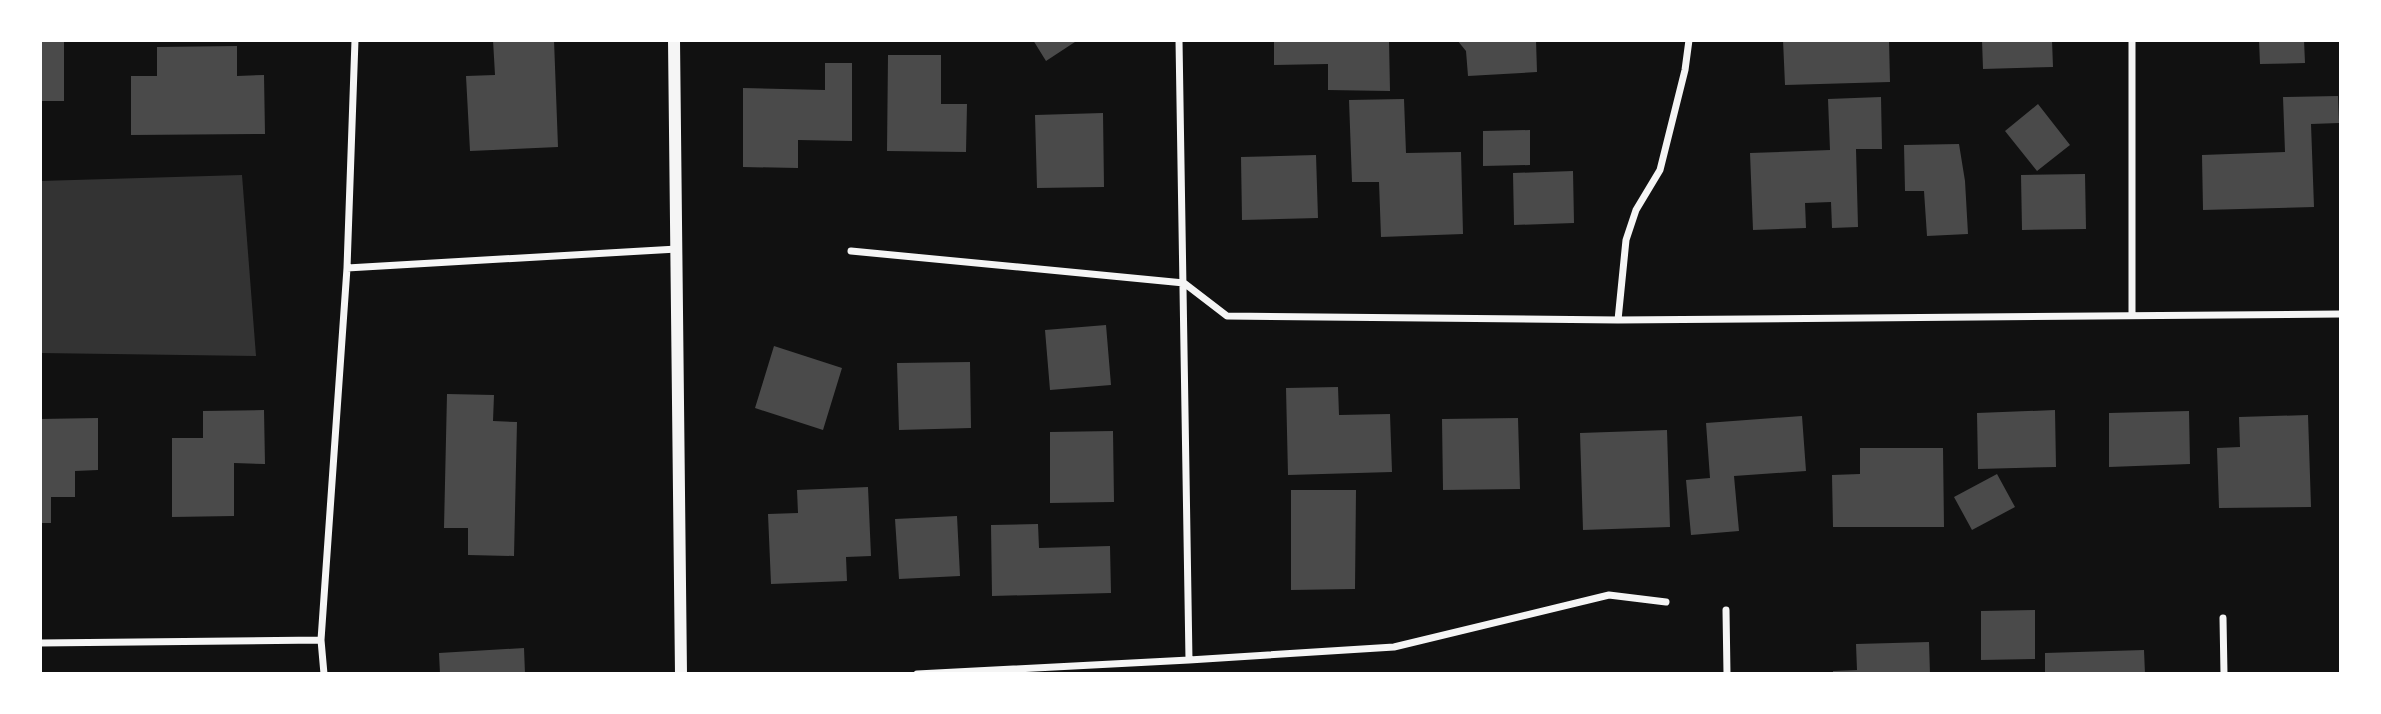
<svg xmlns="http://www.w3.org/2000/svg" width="2381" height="714" font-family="'Public Sans',sans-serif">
	<rect width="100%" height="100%" fill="#111"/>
	<path fill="#333" d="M242,175l14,181 -216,-3v-172z"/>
	<path fill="#4a4a4a" d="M40,40h24v61h-24z
		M493,40h61l4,107 -88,4 -4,-75 29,-1z
		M1033,40h45l-32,21z
		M1274,40h115l1,51 -62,-1v-26l-54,1z
		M1457,40h79l1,32 -69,4 -2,-25z
		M1783,40h106l1,42 -105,3z
		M1982,40h70l1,27 -70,2z
		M2259,40h45l1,23 -45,1z
		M237,46v30l27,-1 1,59 -134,1v-59h26v-29z
		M888,55h53v49h26l-1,48 -79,-1z
		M825,63h27v78l-54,-1v28l-55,-1v-79l82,2z
		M2338,96l1,27 -28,1 3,83 -111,3 -1,-55 83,-3 -2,-55z
		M1881,97l1,52h-26l2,78 -26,1 -1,-26 -26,1 1,25 -53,2 -3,-77 80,-3 -2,-51z
		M1404,99l2,54 55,-1 2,82 -82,3 -2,-55h-27l-3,-82z
		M2038,104l32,41 -33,26 -32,-40z
		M1103,113l1,74 -67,1 -2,-73z
		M1530,130v35l-47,1v-35z
		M1959,144l6,37 3,53 -41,2 -3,-45h-19l-1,-46z
		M1316,155l2,63 -76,2 -1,-63z
		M1573,171l1,52 -60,2 -1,-52z
		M2085,174l1,55 -64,1 -1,-55z
		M1106,325l5,60 -61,5 -5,-60z
		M774,346l68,22 -19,62 -68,-22z
		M970,362l1,66 -72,2 -2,-67z
		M1338,387l1,28 51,-1 2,58 -104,3 -2,-87z
		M447,394l47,1 -1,26 24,1 -3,134 -46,-1v-27h-24z
		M264,410l1,54 -31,-1v53l-62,1v-79h31v-27z
		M2055,410l1,57 -78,2 -1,-56z
		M2189,411l1,53 -81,3v-54z
		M2308,415l3,92 -92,1 -2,-60 23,-1 -1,-30z
		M1802,416l4,55 -72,5 5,55 -48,4 -5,-55 24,-2 -4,-55z
		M98,418v52l-23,1v26h-24v26h-11v-104z
		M1518,418l2,71 -77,1 -1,-71z
		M1667,430l3,97 -87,3 -3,-97z
		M1113,431l1,71 -64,1v-71z
		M1860,448h83l1,79h-111l-1,-52 28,-1z
		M1997,474l18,33 -43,23 -18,-33z
		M868,487l3,69 -25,1 1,24 -76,3 -3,-70 30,-1 -1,-23z
		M1291,490h65l-1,99 -64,1z
		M957,516l3,60 -61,3 -4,-60z
		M1038,524l1,24 71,-2 1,47 -119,3 -1,-71z
		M2035,610v49l-54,1v-49z
		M1929,642l1,32h-97v-3l24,-1 -1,-26z
		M524,648l1,26h-85l-1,-21z
		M2144,650l1,24h-100v-21z"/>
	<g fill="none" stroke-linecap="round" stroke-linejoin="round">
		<path stroke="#f5f5f5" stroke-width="7" d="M1179,40l10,620
			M2132,40v275
			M851,251l333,32 43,33 391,4 723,-6
			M347,268l330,-19
			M1618,320l8,-80 10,-30 24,-40 25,-100 4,-30
			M1726,610l1,64
			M2223,618l1,56
			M40,643l281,-3
			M324,674l-3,-34 26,-372 8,-228
			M917,674l272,-14 205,-13 215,-52 57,7"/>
		<path stroke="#f5f5f5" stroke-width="12" d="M674,40l7,634"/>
	</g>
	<rect width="2381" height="714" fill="none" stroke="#ffffff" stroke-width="84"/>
</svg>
